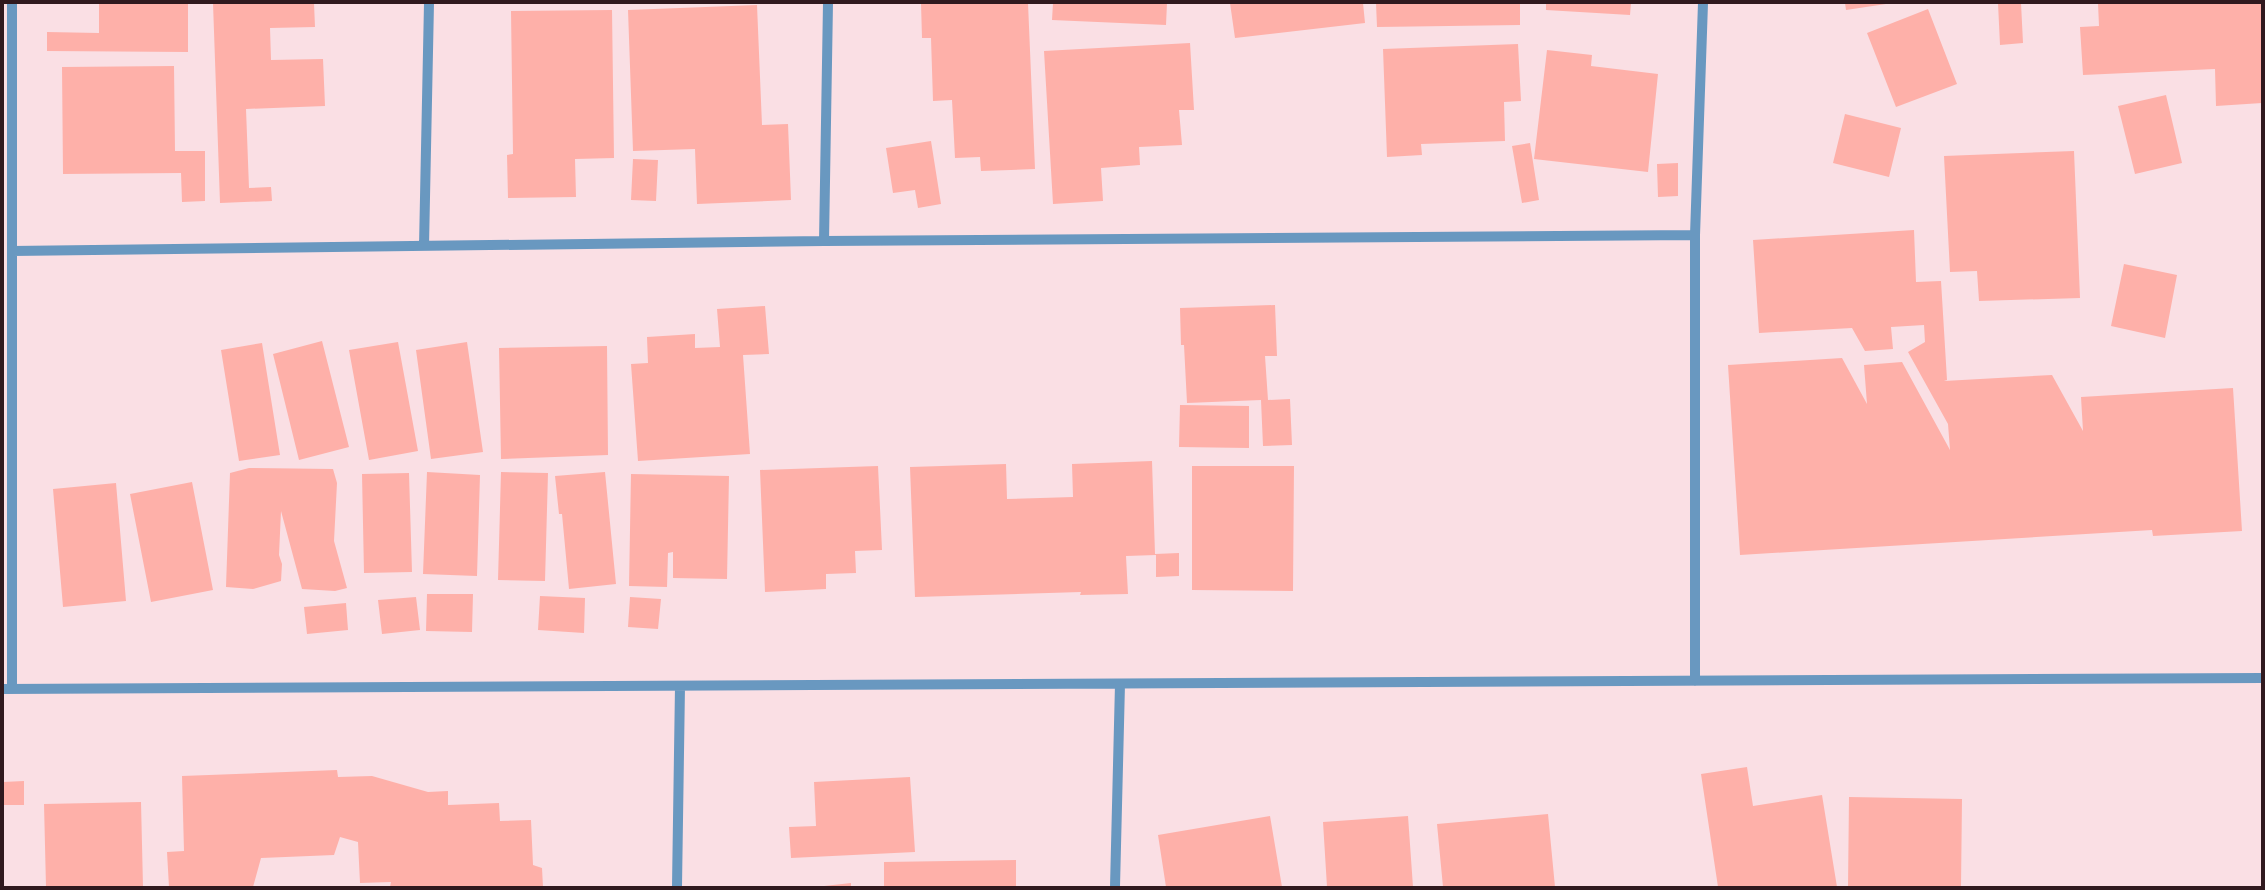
<svg xmlns="http://www.w3.org/2000/svg" width="2265" height="890" font-family="'Times New Roman',serif">
	<rect width="100%" height="100%" fill="#fadfe4"/>
	<path fill="#feb0a9" d="M99,3h89v49l-141,-1v-19l52,1z
		M213,3h101l1,24 -45,1 1,32 52,-1 2,47 -79,3 3,79 22,-1 1,14 -52,2z
		M921,3h107l7,166 -54,2 -1,-14 -25,1 -3,-58 -19,1 -2,-63h-9z
		M1053,3h114l-1,22 -114,-5z
		M1230,3h133l2,20 -130,15z
		M1376,3h144v22l-143,2z
		M1546,3h85l-1,12 -84,-5z
		M1845,3h41v1l-40,6z
		M1998,3h23l2,40 -23,2z
		M2098,3h164v100l-46,3 -1,-37 -132,6 -3,-48 19,-1z
		M757,5l5,120 26,-1 3,76 -94,4 -2,-55 -62,2 -5,-141z
		M1928,9l29,75 -61,23 -29,-74z
		M612,10l2,148 -39,1 1,38 -68,1 -1,-43 6,-1 -2,-143z
		M1190,43l4,67h-15l3,35 -43,2 1,18 -39,3 2,33 -50,3 -9,-153z
		M1518,44l3,57 -17,1 1,39 -84,3 1,11 -35,2 -4,-108z
		M1547,50l45,5 -1,11 67,8 -10,98 -114,-13z
		M174,66l1,85h30v50l-23,1 -1,-29 -118,1 -1,-107z
		M2166,95l16,68 -47,11 -17,-68z
		M1845,114l56,14 -12,49 -56,-14z
		M931,141l10,63 -23,4 -3,-18 -22,3 -7,-45z
		M1530,143l9,57 -17,3 -10,-57z
		M2074,151l6,147 -101,3 -2,-30 -27,1 -6,-116z
		M633,159l25,1 -2,41 -25,-1z
		M1678,163v33l-20,1 -1,-33z
		M1914,230l2,52 25,-1 6,99 -3,1 108,-6 31,56 -2,-34 152,-9 9,143 -89,5 -1,-6 -412,25 -12,-190 114,-7 25,46 -3,-39 38,-3 48,88 -2,-26 -40,-72 17,-10 -1,-17 -33,2 2,22 -28,2 -13,-23 -93,5 -6,-93z
		M2124,264l53,11 -12,63 -54,-12z
		M1275,305l2,51h-12l3,44 22,-1 2,46 -29,1 -2,-46 -74,3 -3,-58h-3l-1,-37z
		M765,306l4,48 -26,1 7,99 -112,7 -7,-97 17,-1 -1,-26 48,-3v14l25,-1 -3,-38z
		M322,341l27,106 -50,13 -26,-106z
		M398,342l20,109 -49,9 -20,-110z
		M467,342l16,110 -52,7 -15,-109z
		M262,343l18,112 -41,6 -18,-111z
		M607,346l1,109 -107,4 -2,-111z
		M1180,405l69,1v42l-70,-1z
		M1152,461l3,93 24,-1v23l-23,1v-22l-30,1 2,38 -48,1 1,-3 -166,5 -5,-130 96,-3 1,35 66,-2 -1,-33z
		M878,466l4,84 -27,1 1,22 -30,1v15l-61,3 -5,-122z
		M1192,466h102l-1,125 -101,-1z
		M249,468l84,1 4,14 -3,58 13,47 -12,3 -33,-2 -21,-78 -2,44 3,9 -1,17 -28,8 -27,-2 4,-114z
		M427,472l53,3 -3,101 -54,-2z
		M501,472l47,1 -3,108 -47,-1z
		M605,472l11,112 -47,5 -7,-75h-3l-4,-38z
		M409,473l3,99 -48,1 -2,-99z
		M631,474l98,2 -2,103 -54,-1v-26l-5,1 -1,34 -38,-1z
		M192,482l21,108 -62,12 -21,-108z
		M116,483l10,118 -63,6 -10,-118z
		M427,594h46l-1,38 -46,-1z
		M540,596l45,2 -1,35 -46,-3z
		M416,597l4,33 -38,4 -4,-34z
		M630,597l31,2 -3,30 -30,-2z
		M346,603l2,27 -41,4 -3,-27z
		M1747,767l6,39 69,-11 15,92h-119l-17,-113z
		M337,770l1,7 34,-1 56,16 20,-1v14l51,-2 1,18 31,-1 2,45 9,3 1,19h-153l1,-5 -31,1 -2,-41 -18,-5 -6,18 -73,3 -8,29h-84l-2,-35 17,-1 -2,-75z
		M910,777l5,75 -124,6 -2,-31 27,-1 -2,-44z
		M24,781v24h-21v-23z
		M1849,797l113,2 -1,88h-113z
		M141,802l2,85h-97l-2,-83z
		M1548,814l7,73h-112l-6,-63z
		M1270,816l12,71h-116l-8,-52z
		M1408,816l5,71h-86l-4,-65z
		M1016,860v27h-132v-25z
		M851,883v4h-27v-1z"/>
	<g fill="none" stroke-linecap="round" stroke-linejoin="round">
		<path stroke="#6998c0" stroke-width="10" d="M1695,235l8,-232
			M824,241l4,-238
			M424,246l5,-243
			M12,251l812,-10 871,-6v446
			M3,689l2259,-11
			M12,689v-686
			M677,887l3,-201
			M1115,887l5,-203"/>
	</g>
	<rect width="2265" height="890" fill="none" stroke="#30191e" stroke-width="8"/>
</svg>
